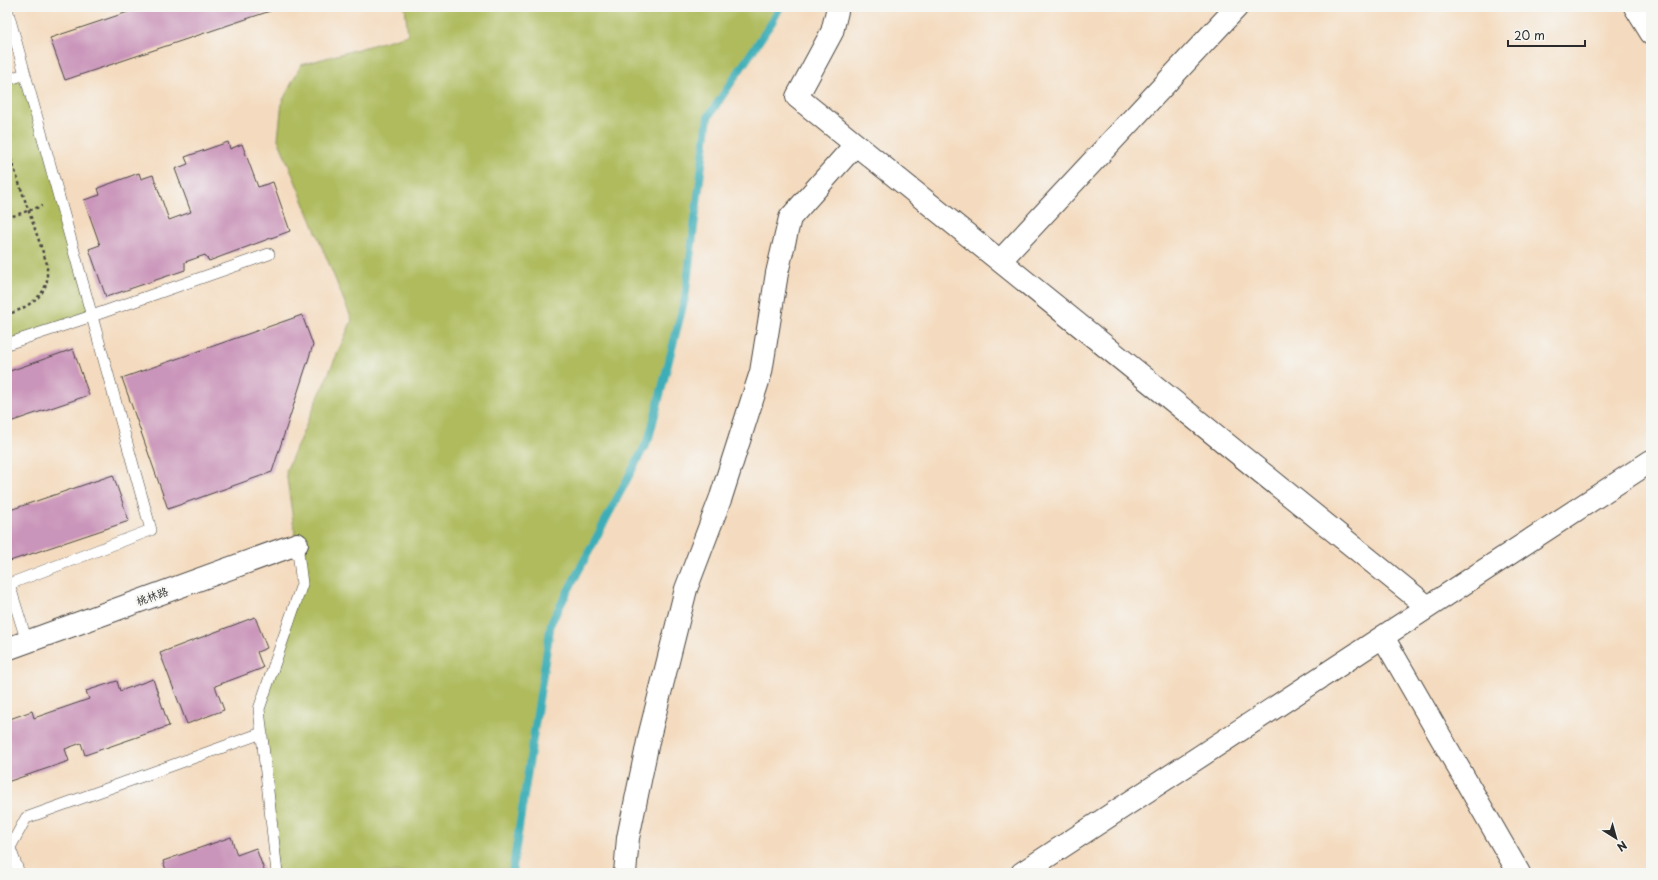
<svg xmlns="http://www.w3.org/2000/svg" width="1658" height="880" font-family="'Playpen Sans','LXGW WenKai TC',sans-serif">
	<rect width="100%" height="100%" fill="#f6f6f2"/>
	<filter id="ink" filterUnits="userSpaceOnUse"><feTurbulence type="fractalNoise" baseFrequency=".025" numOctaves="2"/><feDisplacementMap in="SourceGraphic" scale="8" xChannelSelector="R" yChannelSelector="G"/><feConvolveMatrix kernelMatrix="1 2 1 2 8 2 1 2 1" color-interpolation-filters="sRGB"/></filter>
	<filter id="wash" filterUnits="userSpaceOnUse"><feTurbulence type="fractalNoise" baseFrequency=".012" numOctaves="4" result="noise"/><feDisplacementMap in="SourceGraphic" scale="16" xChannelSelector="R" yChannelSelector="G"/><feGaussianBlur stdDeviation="0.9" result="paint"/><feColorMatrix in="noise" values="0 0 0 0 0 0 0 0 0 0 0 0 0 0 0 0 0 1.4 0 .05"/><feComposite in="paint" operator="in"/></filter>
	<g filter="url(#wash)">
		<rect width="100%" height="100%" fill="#f4dbbf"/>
		<path fill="#afbb5d" stroke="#6d7344" d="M405,7h375l-8,15 -64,95 -23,181 -36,140 -98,185 -39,250h-235l-18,-164 43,-125 -16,-113 66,-151 -74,-181 4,-37 19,-37 107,-30z
			M25,74l67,242 -85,28v-264z"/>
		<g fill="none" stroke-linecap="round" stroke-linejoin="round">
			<path stroke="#3daeb7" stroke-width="8" d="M512,873l39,-250 98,-185 36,-140 23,-181 64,-95 8,-15"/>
		</g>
		<g id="blocks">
			<path fill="#ca95ba" d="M143,7h139l-217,73 -15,-42z
				M7,34l5,15 -5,1z
				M228,142l2,7 12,-5 16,43 15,-5 17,49 -81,30 -4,-6 -20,7v8l-79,27 -17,-48 11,-4 -16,-45 16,-5 -2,-7 41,-15 2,6 12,-4 16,45 22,-8 -16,-43 13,-5 -3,-7z
				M302,315l11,30 -41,127 -104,37 -46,-131z
				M73,349l16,46 -82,28v-51z
				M113,475l16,46 -122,41v-51z
				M255,617l12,31 -10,4 6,16 -48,18 9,24 -37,14 -27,-71z
				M153,679l16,47 -84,29 -4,-12 -16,6 4,12 -62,21v-62l25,-9 2,7 55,-19 -3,-8 31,-10 3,10z
				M231,837l6,18 19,-7 9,25h-98l-4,-12z"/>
		</g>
	</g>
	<g filter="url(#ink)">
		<use href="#blocks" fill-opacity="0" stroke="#494541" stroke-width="1"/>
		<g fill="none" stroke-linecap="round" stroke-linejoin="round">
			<defs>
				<path id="service" d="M7,9l144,521 -142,54
					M7,80l18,-6
					M7,344l85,-28 177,-62
					M7,584h2l18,58
					M10,848l9,25
					M7,853l19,-35 236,-85
					M277,873l-18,-164 43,-125 -5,-40"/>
				<path id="minor" d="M838,7l-6,25 -35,65 631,510
					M1000,261l237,-254
					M1383,637l136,236
					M7,649l290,-105
					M625,873l3,-35 21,-101 37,-148 35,-92 40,-125 16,-99 13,-55 65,-73
					M1022,873l629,-412"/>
				<path id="tertiary" d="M1635,7l16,26"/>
			</defs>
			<use href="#service" stroke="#494541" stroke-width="12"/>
			<use href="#minor" stroke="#494541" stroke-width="24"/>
			<use href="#tertiary" stroke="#494541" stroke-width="24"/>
			<path stroke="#494541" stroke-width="2.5" stroke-dasharray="3 3" stroke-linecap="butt" d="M7,148l40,116c0,5 0,11 0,16 -3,19 -24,29 -40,35
				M7,218l35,-12"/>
			<use href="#service" stroke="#fff" stroke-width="11"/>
			<use href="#minor" stroke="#fff" stroke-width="22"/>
			<use href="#tertiary" stroke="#fff" stroke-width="22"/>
		</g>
	</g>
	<g text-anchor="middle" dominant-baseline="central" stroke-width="4" stroke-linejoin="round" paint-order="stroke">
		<g font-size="11" fill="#2b2b2b" stroke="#f6f6f2">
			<text transform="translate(152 596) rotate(-20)">桃林路</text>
		</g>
	</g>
	<rect width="1658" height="880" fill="none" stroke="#f6f6f2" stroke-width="24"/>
	<g transform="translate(1616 838) rotate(143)" stroke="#f6f6f2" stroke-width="3" paint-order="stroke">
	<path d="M0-3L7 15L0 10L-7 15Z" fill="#2b2b2b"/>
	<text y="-6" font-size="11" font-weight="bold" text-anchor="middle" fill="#2b2b2b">N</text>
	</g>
	<path d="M1508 40v6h77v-6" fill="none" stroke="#2b2b2b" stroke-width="2"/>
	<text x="1514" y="40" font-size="12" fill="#2b2b2b" stroke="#f6f6f2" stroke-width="3" paint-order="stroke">20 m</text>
</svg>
